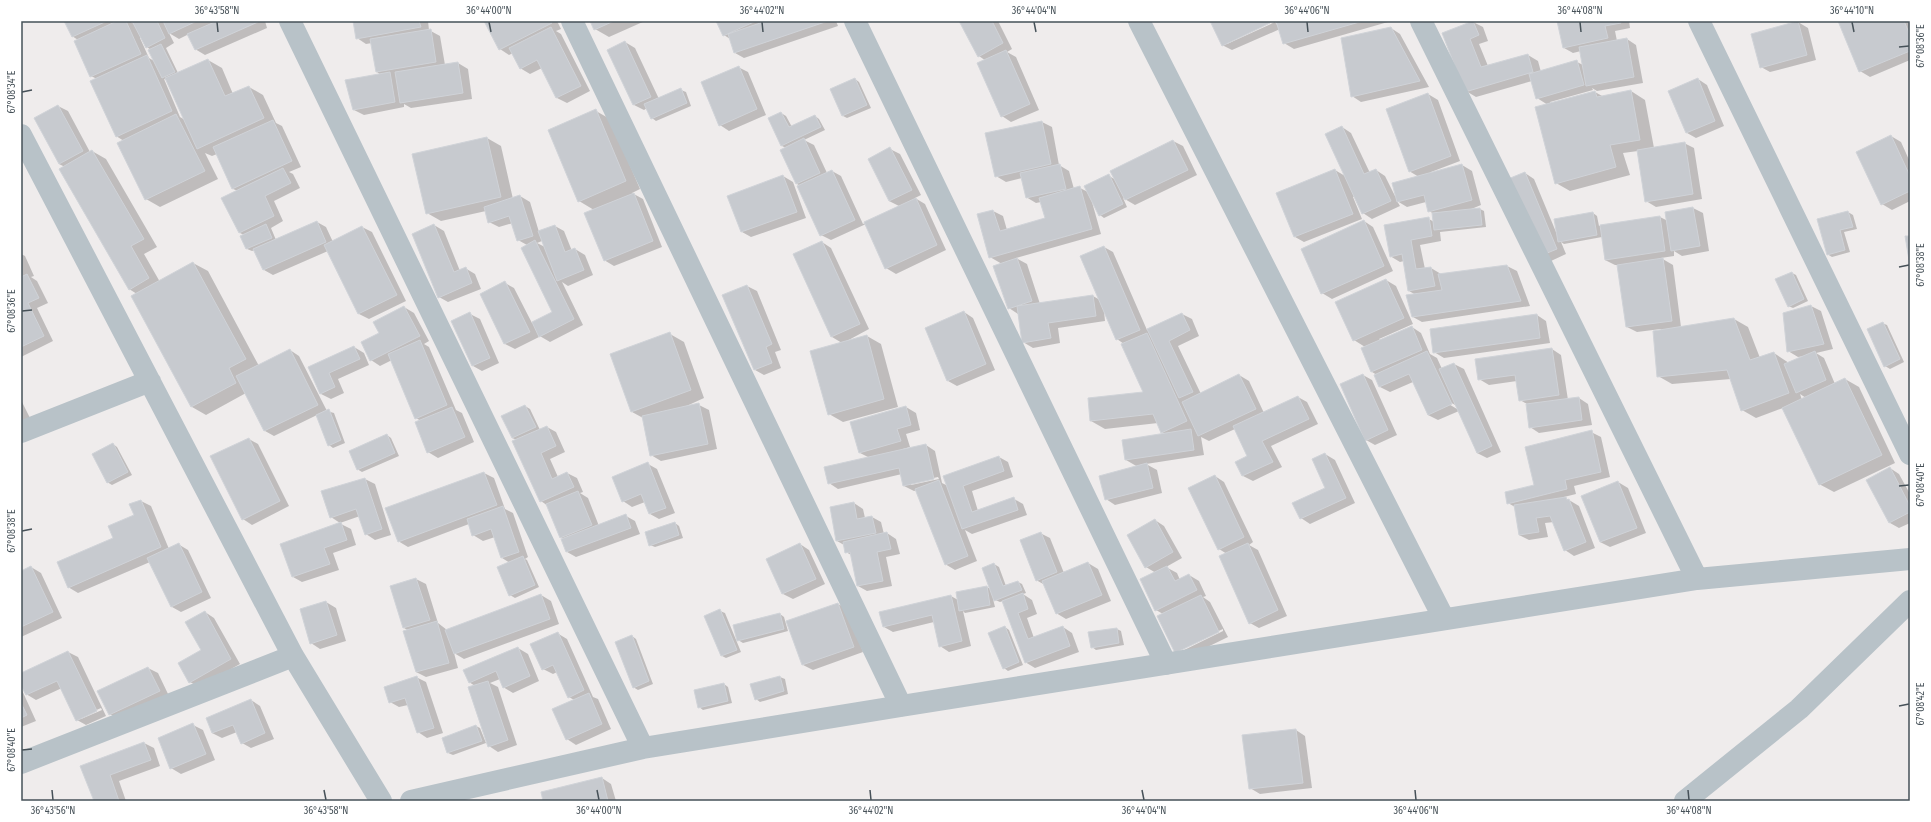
<svg xmlns="http://www.w3.org/2000/svg" width="1931" height="822" font-family="'Fira Sans Condensed',sans-serif">
	<rect width="100%" height="100%" fill="#efecec"/>
	<path fill="#0003" fill-rule="evenodd" d="M65,21h64l7,4 -2,-4h131l2,7 -62,27 -10,-6 -6,-15 -10,5 -10,-6 5,10 -8,5 12,25 30,-13 14,8 11,26 16,-7 14,8 13,28 6,3 19,41 -12,5 4,2 7,14 -26,13 9,20 -12,7 5,12 41,-18 9,5 7,15 29,-15 10,5 34,69 -37,18 -10,-5 -31,-63 -55,24 -9,-5 -9,-20 -3,1 -5,-2 -6,-13 3,-1 -4,-2 -17,-34 15,-8 -5,-2 -16,-35 -5,2 -7,-3 13,26 -58,28 -14,-8 -22,-58 -8,-5 -19,-57 -6,-3 -13,-36 -6,-4zM142,37l5,10 4,3 3,11 -5,-3 -9,-20zM164,79l3,1 18,40 -5,-3z
		M354,21h74l1,9 11,6 5,29 13,-2 10,6 4,30 -61,9 -7,-4v3l-40,8 -10,-5 27,-35 -4,-3 -5,-29 -6,1 -9,-6z
		M485,21h72l4,8 -5,2 5,3 29,57 -23,12 -10,-5 -15,-30 -12,6 -10,-6 -7,-15 -4,2 -9,-6z
		M591,21h54l-36,16 -14,-8z
		M717,21h119l2,5 -94,32 -9,-5 -5,-14 -6,-4z
		M960,21h38l14,28 -5,3 9,5 23,53 -28,12 -9,-6 -16,-55 -7,-5z
		M1211,21h62l-46,21v2l48,-22 -1,-1 4,5 -1,-5 111,1 -94,27 -10,-6 -4,-14 -48,21 -10,-5z
		M1558,21h71l1,7 -15,3 2,10 10,-2 9,6 7,38 -46,8 -5,-3 1,2 -43,12 1,2 44,-12 9,5 27,-6 14,9 9,48 30,-5 10,5 8,51 -46,8 -10,-6 -8,-50 -15,2 7,22 -60,16 -14,-8 -8,-78 -11,-7 -5,-17 -56,16 -10,-6 -23,-57 30,-12 10,5 5,14 -9,3 9,22 40,-11 10,6 3,11 36,-10 6,3 -2,-14 -8,2 -9,-5z
		M1839,21h71v39l-40,17 -10,-6z
		M1798,22l10,6 8,32 -46,12 -9,-5z
		M1391,28l9,6 29,53 -68,15 -9,-6z
		M625,42l10,6 24,51 22,-9 5,2 5,14 -35,15 -4,-3 -5,-10 -3,2 -10,-5 -25,-55z
		M738,67l10,5 18,43 -37,16 -9,-6z
		M855,79l4,3 12,26 -24,10 -4,-2z
		M1698,79l9,6 17,41 -28,12 -9,-5z
		M1428,94l10,6 22,61 -29,11 1,2 30,-9 10,6 9,34 -12,5 11,-1 4,2 2,16 -46,5 1,9 -21,4 5,24 6,-1 10,6 66,-8 10,5 13,35 -108,16 -9,-5 3,-22 -7,-4 -5,-30 -4,1 -10,-6 39,-37 5,3v-8l-5,-3 -3,-9 -19,5 -10,-6 3,5 -28,13 -9,-6 -8,-17 -2,1 9,22 -58,23 -9,-5 40,-67 10,6 -3,-49 9,6 19,40 6,-3 9,6 10,20 24,-19 -10,-6z
		M58,106l10,5 22,41 2,-1 14,8 51,88 -13,7 16,28 33,-19 15,8 51,95 31,-16 9,6 28,55 7,2 11,30 -12,5 -4,-3 -12,-30 -43,21 -9,-5 -19,-38 -40,22 -14,-8 -60,-111 5,-2 -8,-5 -64,-122 -6,-3z
		M596,111l14,8 30,70 -8,4 11,6 19,48 -48,19 -10,-6 -10,-50 -15,-9z
		M781,113l5,3 6,11 23,-11 4,3 6,11 -21,10 10,5 13,28 5,-2 9,5 22,48 36,-18 -10,-5 1,-52 10,5 21,41 -6,3 10,6 21,46 -50,24 -10,-6 -20,-44 -35,16 -10,-5 -21,-49 -3,-2 -15,-34 4,-2 -4,-2 -13,-27z
		M1042,122l10,5 7,38 10,6 5,18 6,-1 8,4 21,-16 7,4 57,-39 10,5 14,29 -62,30 -12,-7 4,9 -23,11 -4,-3 -8,-13 9,32 -85,24 11,6 13,40 53,-8 7,4 4,-53 9,5 34,78 35,-16 10,5 7,17 -21,10 23,48 38,-19 10,6 15,32 34,-16 9,5 11,22 -47,22 11,21 -29,14 -10,-5 -6,-14 11,-5 -13,-28 -26,12 -8,-4 3,18 -58,9 11,6 5,23 -47,12 -9,-6 32,-32 -12,-7 -3,-20 42,-6 -3,-2 -4,-9 -53,6 -14,-8 53,-28 -20,-49 -7,-5 -13,-28 1,10 -47,7 2,15 -27,5 -10,-6 -5,-28 -9,-6 -7,-44 -12,-7 3,-46 10,5 4,14 39,-12 -5,-16 -5,1 -10,-6 -4,-19 -16,4 -10,-6z
		M1891,136l10,6 9,20v39l-18,9 -10,-6z
		M487,138l14,8 12,53 7,-3 10,6 9,30 16,-6 9,5 8,20 3,-2 10,6 8,20 -25,11 -6,-4 21,43 -33,17 -12,-7 1,2 -24,12 -10,-5 -24,-49 24,-12 9,5 18,35 22,-11 -27,-67 -9,-5 -5,-17 -14,4 -10,-5 -3,-11 -45,10 -14,-8zM542,241l3,6 -8,-4z
		M1525,173l9,6 22,53 37,-19 4,3 2,10 61,-9 8,4 25,-13 10,5 6,38 -27,5 -8,-5v5l-13,2 12,7 8,62 53,-8 14,8 12,31 14,-5 15,10 16,-7 -7,1 -10,-6 -4,-37 27,-8 10,5 12,38 -17,4 8,5 11,26 10,-5 14,8 36,76 -61,29 -15,-8 -36,-76 -27,10 -14,-8 -11,-31 -59,5 -14,-8 3,-47 -24,3 -10,-5 -9,-62h-3l-10,-5 -3,-23 -38,7 -3,-2 5,12 -15,7 -10,-6zM1800,394l6,4 -4,2z
		M783,176l10,6 13,36 -55,19 -9,-5 -13,-36z
		M1848,212l5,3 4,14 -13,3 6,20 -18,5 -5,-3z
		M1364,221l9,6 20,44 -61,28 -10,-6z
		M434,225l10,6 16,40 5,-3 10,6 6,15 -33,13 -9,-5z
		M822,242l9,6 38,81 -24,13 22,-6 14,8 17,63 -55,15 -14,-8 13,-71 -10,-6 -38,-82z
		M21,254l4,2 9,20 -3,1 6,4 11,22 -11,5 16,33 -32,16z
		M1792,273l4,2 12,26 -15,7 -5,-2z
		M1386,280l10,6 17,38 -34,15 1,1 32,-13 9,6 9,21 7,4 5,11 12,-5 10,5 37,83 -14,6 -10,-5 -18,-42 -21,9 -10,-5 -15,-33 -23,10 -10,-5 -4,-12h1l-5,-3 -7,-25 -11,-7zM1448,401l9,5v3l-10,-6z
		M747,286l10,5 24,59 -6,2 6,16 -17,7 -9,-5 -31,-74z
		M404,307l10,6 15,28 -5,3 5,3 27,63 6,3 12,29 -36,16 -10,-6 -7,-31 -5,-3 -24,-58 -12,6 -9,-6 9,-26z
		M964,312l9,6 22,52 -38,16 -9,-5z
		M470,314l10,5 19,44 -17,8 -9,-5z
		M1537,315l9,6 4,22 -106,15 -10,-6z
		M1882,323l5,2 17,37 -14,7 -5,-3z
		M670,334l14,8 20,56 -24,11 19,-4 10,5 8,39 -56,12 -10,-6 -8,-37 -11,-6z
		M354,347l10,6 5,12 -31,14 6,14 -13,6 -10,-5 -11,-27z
		M1552,349l9,6 7,45 11,-2 9,6 4,21 -53,8 -9,-6 -3,-23 -7,-4 -3,-19 -28,4 -10,-6z
		M1363,375l9,5 25,55 -22,10 -9,-5z
		M21,400l9,18 -9,4z
		M525,406l5,3 10,21 7,-3 9,5 9,20 -15,7 8,18 9,-4 10,5 6,14 -3,1 8,5 11,28 27,-10 9,5 5,13 -64,23 -9,-5 -5,-12 2,-1 -3,-2 -13,-31 -7,-5 -24,-61 -5,-2z
		M906,407l10,6 4,17 -14,4 4,13 -7,2 1,1 22,-5 9,6 7,32 6,3 51,-29 9,5 5,15 -41,14 6,20 36,-12 9,5 4,11 -55,19 -7,-4 12,31 -22,9 -10,-6 -28,-74 -3,1 -10,-5 -2,-12 -64,15 -9,-6 41,-25 -10,-5zM938,477l1,2 -28,6v-2z
		M1591,432l10,5 9,40 -36,9 2,8 -12,3 15,9 16,42 -21,8 -9,-6 -11,-28 -9,1 3,14 -19,3 -10,-5 -4,-28 -7,-4 27,-17z
		M387,435l4,3 8,18 -37,16 -5,-3z
		M249,439l9,5 31,62 -37,19 -9,-6z
		M113,444l4,3 15,28 -20,10 -5,-3z
		M1325,454l10,6 20,43 -45,21 -9,-6 25,-30z
		M648,464l9,5 18,44 -16,6 -9,-5 -5,-12 -13,5 -9,-6z
		M1890,468l9,6 11,20v29l-11,5 -9,-5z
		M484,473l10,5 11,31 8,4 15,44 -3,2 2,1 12,27 -24,11 -5,-3v-32l-8,-5 -7,-21 -12,4 -10,-6 -4,-11 -61,23 -10,-6z
		M1215,476l9,6 29,60 -4,3 9,5 29,66 -28,12 -9,-5 -23,-69 -8,-5z
		M365,479l10,5 16,51 -16,5 -9,-6 -6,-18 -20,7 -9,-6z
		M1618,482l10,6 18,45 -36,14 -10,-5z
		M141,501l10,5 18,43 9,-5 10,6 23,48 -30,14 -9,-5 -22,-45 -72,31 -10,-6 68,-72z
		M854,503l9,6 2,9 7,-1 9,5 3,12 3,-1 9,6 4,15 -14,3 6,29 -25,5 -9,-5 -7,-31 -5,-3 -2,-7 -7,-4z
		M1155,520l9,6 18,32 -16,9 11,6 3,7 9,-5 10,6 7,15 -3,1 7,5 18,35 -43,21 -9,-6 -13,-38 -7,-4v-37l-10,-6zM1223,629v2l-43,21v-3z
		M675,523l4,3 4,12 -28,9 -5,-2z
		M341,524l10,5 5,16 -23,8 6,17 -37,12 -9,-5z
		M1040,533l10,5 14,35 24,-10 10,6 13,32 -45,18 -10,-6 -11,-28 -9,-5z
		M800,544l9,6 16,34 -32,15 -10,-5 -16,-35z
		M994,564l5,3 7,19 12,-4 4,2 4,9 -3,1 9,6 5,14 -10,4 7,20 29,-11 9,6 7,19 -44,16 -10,-6 -22,-61 -3,1 -7,-3 2,8 -30,6 -2,-2 8,35 -22,6 -9,-6 -6,-24 -41,10 -9,-5 67,-31 7,4 29,-13 5,3z
		M31,567l10,6 21,45 -41,19v-65z
		M416,579l10,5 12,39 9,7 94,-35 10,6 8,23 -95,35 -10,-6 4,15 -32,9 -10,-5 -7,-41 -5,-3 -13,-41z
		M326,602l10,6 10,33 -26,8 -9,-6z
		M838,604l10,5 15,43 -50,18 -10,-5 -16,-43z
		M720,611l5,2 16,39 -15,6 -4,-2z
		M205,612l9,6 26,46 -41,23 -9,-5 12,-32z
		M780,614l4,3 4,14 -45,12 -5,-3z
		M1005,627l4,3 14,35 -15,6 -4,-3z
		M1117,629l4,2 3,14 -28,5 -4,-3z
		M557,633l10,6 26,58 5,2 13,30 -35,16 -9,-6 7,-39 -5,-3 -12,-25 -4,2 -10,-5z
		M632,636l4,3 17,45 -15,6 -5,-3z
		M518,648l10,6 11,27 -26,12 -10,-6 -3,-8 -10,4 8,4 19,58 -19,7 -9,-6 -14,-60 -6,-4z
		M68,652l10,5 28,59 -20,9 -9,-5 -15,-32 -26,12 -10,-6 -5,-11v-9zM101,708l1,2 -21,9v-2z
		M148,668l10,5 11,23 -50,24 -9,-6z
		M416,677l10,5 17,51 -16,5 -9,-6 -10,-27 -9,2 -9,-5z
		M780,677l5,2 3,15 -28,8 -4,-3z
		M724,684l4,3 4,16 -29,7 -4,-3z
		M21,688l15,33 -15,6z
		M251,700l9,6 14,33 -23,9 -9,-5 -5,-11 -15,6 -10,-5z
		M193,725l10,5 12,30 -34,14 -10,-6z
		M476,726l4,2 6,15 -33,12 -5,-2z
		M1296,730l9,6 7,52 -52,6 -10,-6z
		M144,743l10,5 6,18 -41,15 7,20h-31l-13,-35z
		M602,778l9,6 5,17h-72z"/>
	<path fill="#c7cacf" stroke="#d0d3d8" d="M64,21h43l-35,16z
		M117,21h9l15,33 -51,23 -16,-36z
		M132,21h25l8,17 -19,10z
		M163,21h34l-28,13z
		M217,21h41v1l-63,28 -8,-16z
		M353,21h66l2,6 -65,12z
		M484,21h67l1,2 -53,27z
		M590,21h24l-20,9z
		M716,21h40l-33,15z
		M766,21h62l-94,32 -6,-19z
		M959,21h33l11,22 -25,14z
		M1210,21h59l1,2 -48,23z
		M1276,21h87l-80,23z
		M1473,21l6,14 -9,4 11,28 47,-13 5,18 -68,20 -23,-59z
		M1557,21h64v2l-16,3 3,12 -45,10z
		M1798,21l9,34 -47,13 -9,-34z
		M1838,21h66l6,14v16l-51,21z
		M551,27l30,59 -25,12 -19,-38 -17,9 -11,-21z
		M1391,27l29,54 -69,16 -10,-59z
		M431,29l5,33 -60,10 -6,-33z
		M1627,38l7,39 -48,9 -7,-39z
		M625,41l26,56 -18,8 -26,-55z
		M161,44l14,28 -13,6 -14,-28z
		M1006,50l24,54 -29,13 -24,-54z
		M147,55l25,56 -56,26 -26,-56z
		M208,59l17,37 24,-10 15,32 -67,31 -32,-71z
		M1577,60l7,25 -48,14 -7,-25z
		M458,62l5,31 -63,10 -5,-31z
		M739,66l18,43 -38,17 -18,-44z
		M390,72l5,30 -42,8 -8,-30z
		M855,78l12,27 -25,11 -12,-27z
		M1698,78l17,43 -29,12 -18,-42z
		M681,88l6,15 -36,16 -7,-15z
		M1631,90l9,50 -30,5 6,22 -61,17 -20,-77 60,-16 2,6z
		M1428,93l23,63 -42,16 -23,-63z
		M58,105l25,46 -24,13 -25,-46z
		M596,109l30,72 -48,21 -30,-72z
		M781,112l8,15 26,-12 6,12 -40,19 -13,-28z
		M176,114l29,57 -60,29 -28,-57z
		M273,120l19,41 -60,28 -19,-42z
		M1042,121l9,43 -56,13 -10,-44z
		M1342,126l22,48 12,-5 15,32 -29,13 -37,-80z
		M1891,135l19,41v15l-29,14 -25,-53z
		M487,137l14,60 -75,17 -14,-60z
		M804,138l16,35 -24,11 -16,-34z
		M1173,140l15,30 -63,30 -15,-29z
		M1685,142l8,52 -48,8 -8,-52z
		M890,147l22,43 -23,11 -21,-42z
		M92,150l52,89 -13,7 18,32 -20,12 -70,-121z
		M1060,164l6,25 -40,9 -6,-25z
		M1462,164l10,36 -44,12 -4,-17 -27,7 -5,-19z
		M283,168l8,15 -26,13 9,20 -35,17 -18,-35z
		M1335,169l18,45 -59,23 -18,-44z
		M832,170l23,50 -35,16 -23,-50z
		M1525,172l32,77 -17,7 -32,-77z
		M1109,174l14,30 -24,12 -15,-30z
		M783,175l14,37 -56,20 -14,-36z
		M1080,186l12,43 -103,29 -12,-44 16,-4 7,21 45,-13 -6,-20z
		M634,193l19,48 -49,20 -20,-48z
		M520,195l13,41 -16,5 -8,-25 -21,7 -4,-16z
		M916,198l21,47 -52,24 -21,-47z
		M1693,207l7,39 -29,5 -6,-39z
		M1480,208l2,17 -48,5 -2,-17z
		M1848,211l5,16 -13,3 5,20 -18,5 -10,-36z
		M1593,212l4,23 -39,7 -4,-23z
		M1660,216l5,35 -60,9 -5,-35z
		M1429,217l3,19 -21,4 5,29 15,-2 4,19 -27,5 -6,-37 -12,3 -6,-32z
		M1364,220l20,46 -63,28 -20,-45z
		M317,221l9,21 -63,28 -10,-21z
		M266,224l6,14 -26,11 -6,-13z
		M434,224l20,48 12,-5 6,16 -34,15 -26,-64z
		M555,225l10,27 10,-4 9,22 -27,11 -19,-50z
		M362,226l35,69 -39,19 -34,-69z
		M1905,236h5v30z
		M535,240l39,79 -35,18 -7,-15 20,-10 -31,-64z
		M822,241l38,83 -29,13 -38,-83z
		M1104,246l36,84 -24,10 -36,-84z
		M1017,258l15,43 -24,8 -15,-43z
		M1663,258l9,63 -46,6 -9,-62z
		M193,262l53,97 -17,9 7,15 -45,24 -60,-111z
		M1507,265l14,36 -109,16 -6,-22 36,-5 -4,-16z
		M1792,272l12,27 -16,8 -13,-28z
		M27,274l12,24 -11,5 16,33 -23,11v-70z
		M1386,279l18,39 -51,23 -18,-39z
		M505,281l25,51 -26,12 -24,-50z
		M747,285l25,59 -6,3 6,16 -18,7 -32,-75z
		M1093,295l3,21 -48,7 3,15 -29,5 -5,-37z
		M1811,305l13,39 -37,8 -4,-39z
		M404,306l16,30 -50,25 -9,-19 18,-9 -6,-11z
		M964,311l22,53 -39,17 -22,-53z
		M470,312l20,46 -18,8 -21,-45z
		M1182,313l8,17 -21,11 24,51 -14,6 -32,-69z
		M1537,314l3,24 -107,15 -3,-24z
		M1734,318l16,42 24,-8 15,41 -48,18 -14,-41 -70,7 -4,-46z
		M1883,322l17,37 -16,8 -17,-38z
		M1412,326l10,24 -51,22 -10,-24z
		M670,332l21,58 -60,22 -21,-58z
		M1147,333l40,88 -26,12 -8,-19 -63,7 -2,-23 55,-6 -22,-48z
		M867,335l17,64 -56,16 -18,-64z
		M420,340l27,65 -32,14 -27,-65z
		M354,346l6,13 -31,14 6,14 -15,7 -12,-27z
		M1552,348l7,47 -40,6 -4,-26 -37,5 -3,-21z
		M290,349l28,56 -54,26 -28,-55z
		M1427,351l25,53 -24,11 -19,-41 -30,13 -5,-12z
		M1815,351l11,29 -30,13 -12,-29z
		M1454,363l38,83 -15,7 -38,-84z
		M1239,374l17,35 -58,27 -16,-34z
		M1363,374l25,56 -23,11 -25,-57z
		M1845,378l37,77 -63,30 -37,-77z
		M1298,396l11,23 -47,22 11,21 -31,14 -7,-14 12,-6 -14,-30z
		M1579,397l3,23 -53,8 -3,-24z
		M699,403l9,41 -58,12 -8,-40z
		M525,405l11,22 -24,11 -11,-22z
		M906,406l5,19 -14,4 4,12 -42,12 -9,-31z
		M452,407l13,30 -38,16 -12,-31z
		M329,409l12,31 -13,6 -12,-31z
		M547,426l9,20 -15,7 11,26 15,-7 7,15 -34,15 -28,-61z
		M1191,429l3,21 -69,10 -3,-20z
		M1592,430l9,42 -36,8 2,9 -60,15 -2,-12 29,-7 -9,-38z
		M387,434l8,19 -38,17 -8,-19z
		M249,438l31,63 -38,19 -32,-64z
		M113,443l15,29 -21,11 -15,-29z
		M926,444l8,35 -31,7 -4,-18 -71,16 -4,-17z
		M1325,453l21,45 -46,21 -8,-16 33,-15 -13,-29z
		M999,456l5,15 -41,15 9,26 42,-15 4,13 -56,19 -19,-53z
		M648,462l18,46 -17,6 -8,-20 -19,8 -10,-25z
		M1147,463l6,25 -48,12 -6,-24z
		M1890,467l20,39v6l-21,11 -23,-43z
		M484,472l13,33 -99,37 -13,-34z
		M1215,475l29,62 -26,13 -30,-62z
		M365,478l17,51 -17,6 -9,-26 -26,9 -9,-27z
		M939,480l29,76 -23,9 -30,-76z
		M1618,481l19,47 -37,14 -19,-46z
		M578,491l14,34 -32,13 -14,-34z
		M1566,497l1,3 2,-1 17,43 -22,9 -14,-35 -14,2 3,14 -20,3 -5,-30z
		M141,500l20,47 -93,41 -11,-26 56,-24 -5,-12 26,-11 -5,-11z
		M854,502l3,17 15,-3 4,17 -40,8 -6,-34z
		M503,506l16,46 -18,6 -10,-29 -19,7 -5,-17z
		M626,514l5,14 -65,24 -5,-13z
		M1155,519l18,33 -28,16 -18,-33z
		M341,522l6,18 -23,8 6,16 -38,13 -12,-33z
		M675,522l4,13 -30,11 -4,-14z
		M887,532l4,17 -14,3 6,29 -26,5 -7,-34 -5,1 -2,-11z
		M1041,532l16,40 -21,9 -16,-41z
		M179,543l23,49 -31,15 -24,-49z
		M800,543l16,36 -34,15 -16,-35z
		M1248,543l30,67 -29,14 -30,-68z
		M523,556l12,29 -26,11 -12,-29z
		M1088,562l14,33 -46,19 -14,-33z
		M994,563l9,23 15,-5 4,9 -28,11 -12,-33z
		M31,566l22,46 -32,15v-56z
		M1167,566l8,15 14,-7 8,16 -42,21 -15,-32z
		M416,578l14,42 -27,8 -13,-42z
		M987,586l3,19 -31,6 -3,-19z
		M1023,593l5,16 -10,4 10,26 35,-13 7,20 -45,17 -23,-62z
		M541,594l9,25 -96,35 -9,-24z
		M951,595l11,46 -23,6 -7,-32 -49,12 -4,-15z
		M1201,595l18,37 -44,21 -18,-37z
		M326,601l11,34 -27,9 -10,-35z
		M838,603l16,44 -52,18 -16,-44z
		M720,609l17,41 -16,6 -17,-40z
		M205,611l26,48 -42,24 -11,-20 23,-13 -16,-28z
		M780,613l4,16 -47,12 -4,-16z
		M437,621l12,42 -33,9 -13,-41z
		M1005,626l14,36 -16,7 -15,-36z
		M1117,628l2,15 -28,5 -3,-16z
		M558,632l26,58 -16,8 -15,-33 -11,5 -12,-26z
		M632,635l17,46 -16,7 -18,-46z
		M518,647l12,29 -27,12 -7,-17 -27,12 -6,-13z
		M68,651l29,60 -21,10 -19,-40 -31,14 -5,-9v-13z
		M148,667l12,24 -51,24 -12,-24z
		M417,676l17,52 -17,5 -12,-35 -16,5 -5,-16z
		M780,676l4,15 -29,9 -5,-16z
		M488,681l20,59 -20,7 -20,-60z
		M724,683l4,18 -30,7 -4,-18z
		M589,693l13,31 -36,16 -14,-31z
		M251,699l14,34 -24,11 -8,-19 -21,8 -6,-15z
		M21,703l6,12 -6,3z
		M193,723l13,31 -36,15 -12,-31z
		M476,725l6,16 -35,12 -5,-15z
		M1296,729l7,54 -54,6 -7,-54z
		M144,742l7,18 -41,15 9,26h-25l-14,-35z
		M602,777l6,24h-65l-2,-9z"/>
	<g fill="none" stroke-linecap="round" stroke-linejoin="round">
		<path stroke="#b8c2c8" stroke-width="22" d="M290,21l353,727
			M572,21l329,685
			M855,21l311,643
			M1139,21l305,598
			M1421,21l276,558
			M1699,21l211,433
			M21,135l272,521 88,145
			M21,432l129,-51
			M21,763l272,-107
			M411,801l232,-53 258,-42 796,-127 213,-20
			M1685,801l114,-92 111,-108"/>
	</g>
	<path fill="none" stroke="#465158" stroke-width="1.5" d="M217,22l1,10M489,22l2,10M762,22l1,10M1034,22l2,10M1307,22l1,10M1580,22l1,10M1852,22l2,10M1899,47l10,-1M22,92l10,-2M1899,267l10,-2M22,311l10,-1M1899,486l10,-1M22,531l10,-2M1899,706l10,-2M22,750l10,-1M52,790l1,10M324,790l2,10M597,790l2,10M870,790l1,10M1142,790l2,10M1415,790l1,10M1688,790l1,10"/>
	<rect width="1931" height="822" fill="none" stroke="#ffffff" stroke-width="44"/>
	<rect x="22" y="22" width="1887" height="778" fill="none" stroke="#465158" stroke-width="1.5"/>
	<g font-size="10" text-anchor="middle" fill="#465158">
		<text x="217" y="14">36°43'58"N</text>
		<text x="489" y="14">36°44'00"N</text>
		<text x="762" y="14">36°44'02"N</text>
		<text x="1034" y="14">36°44'04"N</text>
		<text x="1307" y="14">36°44'06"N</text>
		<text x="1580" y="14">36°44'08"N</text>
		<text x="1852" y="14">36°44'10"N</text>
		<text transform="translate(1920 46) rotate(-90)" y="4">67°08'36"E</text>
		<text transform="translate(11 92) rotate(-90)" y="4">67°08'34"E</text>
		<text transform="translate(1920 265) rotate(-90)" y="4">67°08'38"E</text>
		<text transform="translate(11 311) rotate(-90)" y="4">67°08'36"E</text>
		<text transform="translate(1920 485) rotate(-90)" y="4">67°08'40"E</text>
		<text transform="translate(11 531) rotate(-90)" y="4">67°08'38"E</text>
		<text transform="translate(1920 704) rotate(-90)" y="4">67°08'42"E</text>
		<text transform="translate(11 750) rotate(-90)" y="4">67°08'40"E</text>
		<text x="53" y="814">36°43'56"N</text>
		<text x="326" y="814">36°43'58"N</text>
		<text x="599" y="814">36°44'00"N</text>
		<text x="871" y="814">36°44'02"N</text>
		<text x="1144" y="814">36°44'04"N</text>
		<text x="1416" y="814">36°44'06"N</text>
		<text x="1689" y="814">36°44'08"N</text>
	</g>
</svg>
